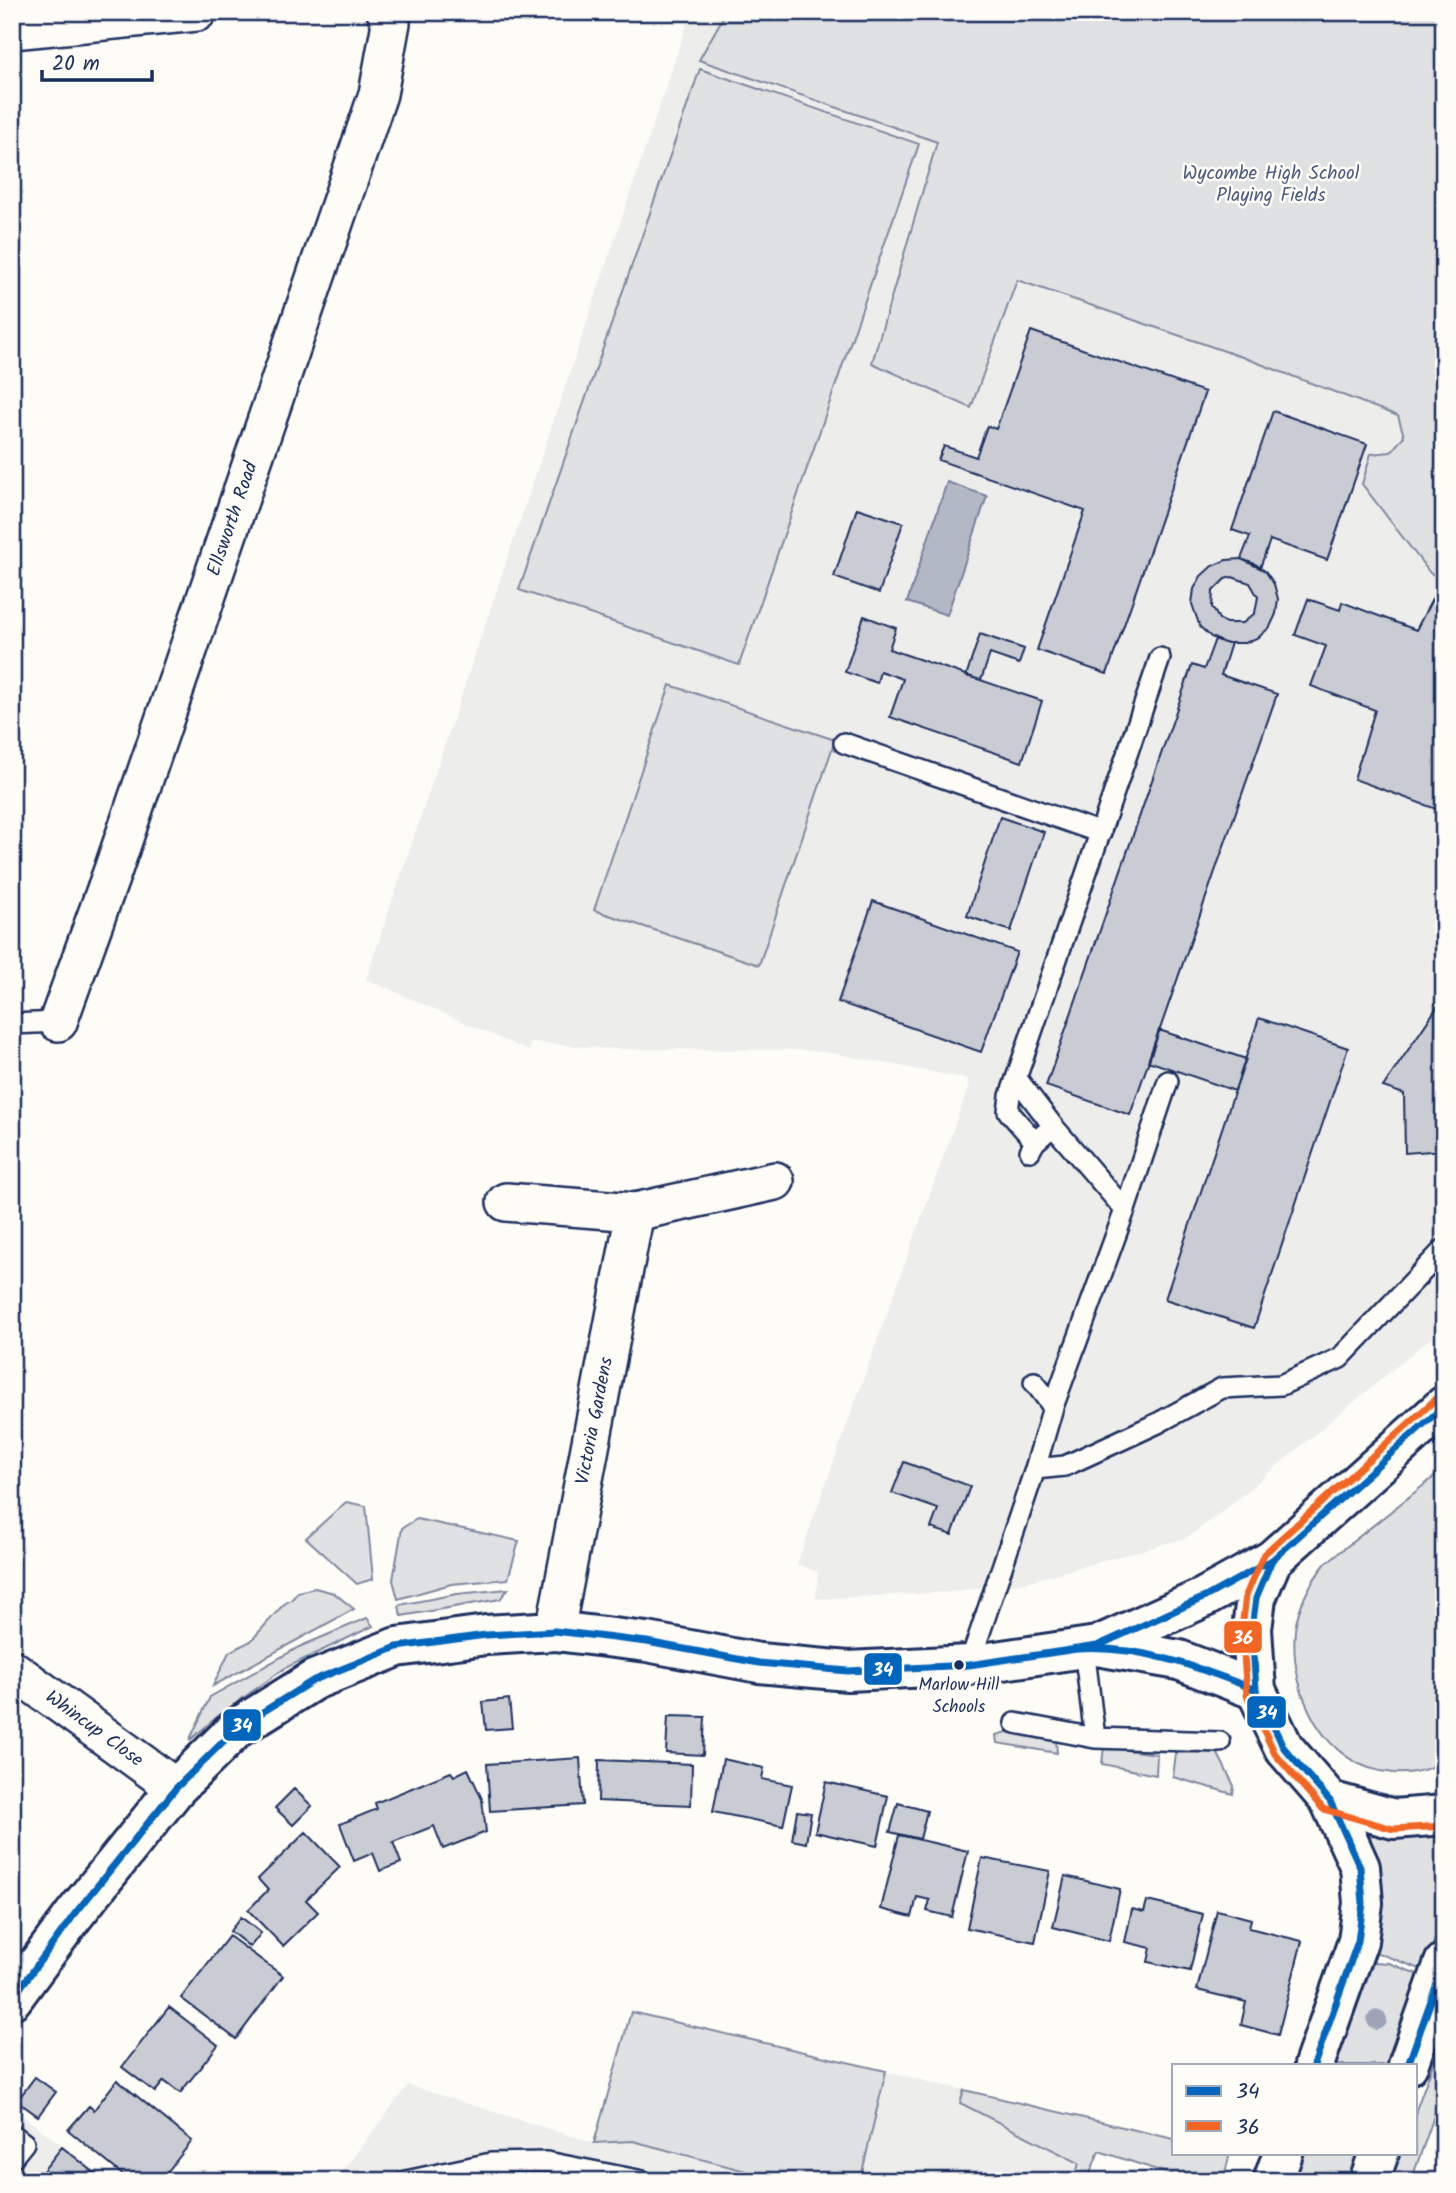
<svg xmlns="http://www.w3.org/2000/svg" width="1456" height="2193" font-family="Kalam,sans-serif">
	<rect width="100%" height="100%" fill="#fdfcf7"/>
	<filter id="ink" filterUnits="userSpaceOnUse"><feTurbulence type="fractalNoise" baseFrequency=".0143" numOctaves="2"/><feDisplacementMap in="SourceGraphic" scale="14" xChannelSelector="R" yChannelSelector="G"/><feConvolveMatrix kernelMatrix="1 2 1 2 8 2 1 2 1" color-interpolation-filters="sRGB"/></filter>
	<g filter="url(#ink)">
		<path fill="#edeeec" d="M691,12h753v1315l-227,189 -31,22 -160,44 -76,10 -134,7 2,-27 -21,-8 171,-476v-9l-136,-26 -31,-3 -190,-1 -80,-7 -2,9 -163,-72z
			M631,2012l543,127v14h56l-7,28h-32l-92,-30 -12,30h-752l73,-96 186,58z
			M12,2108l98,73h-98z"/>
		<path fill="#e0e1e3" stroke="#7e88a0" stroke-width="2" d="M726,12h718v569l-14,-8 -68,-89 9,-30 20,-2 13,-16 -6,-20 -156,-59 -225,-77 -46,128 -99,-45 65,-221 -238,-82z
			M700,69l219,75 -180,521 -220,-75z
			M670,685l165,55 -76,225 -165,-55z
			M1444,1469v290c-15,12 -32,15 -50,14 -70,-4 -105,-81 -99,-143 3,-24 16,-49 31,-67z
			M346,1502l20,4 7,73 -16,5 -51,-46z
			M417,1519l102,22 -11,38 -57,5 -53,15 -5,-19 9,-52z
			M315,1588l19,5 20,16 -141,77 16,-34 22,-11 32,-36 9,-6 6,-7z
			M508,1589l-8,10 -99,17 -2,-11 58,-11z
			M367,1618l6,8 -88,42 -67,48 -29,25 21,-44 89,-50z
			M1007,1732l49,9 1,12 -60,-10 -1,-8z
			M1104,1747l53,7 -1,21 -54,-11z
			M1217,1752l17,34 -1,8 -60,-17 3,-24z
			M1444,1829v86l-21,55 -48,-18c12,-43 1,-77 -5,-119l1,-2z
			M1373,1962l16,1 31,12 -32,90h-52z
			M631,2012l255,59 -26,110h-77l-150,-40 -39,2z
			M1444,2034v54l-33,93h-21l10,-28h16v-43z
			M964,2090l210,49v14h56l-7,28h-32l-92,-30 -12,30h-13l5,-18 -119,-60z
			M1305,2153h52l-10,28h-52z
			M536,2169l77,12h-151l36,-9z"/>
		<path fill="#b3b8c5" stroke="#76819c" stroke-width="2" d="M947,482l40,14 -40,119 -40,-13z"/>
		<path fill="#c9ccd3" stroke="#1b2f5e" stroke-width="2" fill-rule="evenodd" d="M1031,331l174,61 -98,282 -70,-24 48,-139 -147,-51 6,-14 32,11 11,-31 9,3z
			M1273,411l94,33 -40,116 -57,-20 -10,28 -19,-9 9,-23 -18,-6z
			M857,508l46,15 -24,70 -45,-16z
			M1241,559l14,5 11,8 8,12 4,15 -2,15 -6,13 -11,10 -14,6h-21l-13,-6 -11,-10 -8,-23 2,-15 7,-13 11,-10 14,-6zM1232,577l18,6 8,14 -3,16 -12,10h-17l-7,-4 -7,-12 1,-16 12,-12z
			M1439,586l5,3v197l-8,23 -82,-30 21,-69 -64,-24 15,-40 -31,-11 13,-36 32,11 2,-8 74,28z
			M864,616l32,12 -7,21 153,52 -20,61 -132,-45 13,-38 -23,-8 -3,12 -32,-11z
			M980,634l44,15 -5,15 -29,-10 -9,26 -15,-4z
			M1215,639l9,4h7l-10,32 56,19 -147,421 -84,-29 146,-421 12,4z
			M1000,817l44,15 -33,99 -44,-15z
			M873,901l144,51 -36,100 -143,-50z
			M1444,997v153l-39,3 -1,-59 -21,-7z
			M1259,1018l89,30 -94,280 -89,-29z
			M1159,1030l87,29 -11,32 -87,-30z
			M904,1462l66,24 -18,49 -21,-7 7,-19 -46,-16z
			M509,1699l3,29 -26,2 -3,-28z
			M668,1716l37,1 -2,38 -37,-2z
			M580,1758l3,47 -93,6 -3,-47z
			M723,1759l41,9 -2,11 30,6 -9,41 -70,-14z
			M599,1760l93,4 -1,41 -93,-4z
			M468,1769l14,30 4,33 -43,17 -9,-23 -41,16 8,21 -21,8 -7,-18 -19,8 -14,-37 37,-15 -2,-6 76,-31 3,4z
			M826,1782l62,14 -11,50 -62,-14z
			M294,1789l18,17 -19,19 -18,-17z
			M898,1803l29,8 -7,28 -30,-7z
			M797,1811l14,2 -5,30 -14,-3z
			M306,1832l34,35 -34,33 12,12 -35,34 -35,-36 20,-20 -10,-11z
			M899,1835l69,16 -16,66 -25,-6 3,-11 -13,-3 -5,20 -31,-8z
			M982,1858l68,13 -15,71 -68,-14z
			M1065,1876l55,13 -11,52 -56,-14z
			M1147,1901l56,13 -13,57 -42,-9 3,-14 -26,-6 7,-33 12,3z
			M1217,1910l34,9 -2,9 53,13 -24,94 -37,-10 5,-23 -49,-12z
			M241,1917l20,16 -11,14 -20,-16z
			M229,1936l54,40 -47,63 -55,-41z
			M169,2007l49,38 -38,48 -16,-12 -9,11 -33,-25z
			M35,2077l21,15 -18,24 -21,-15z
			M117,2080l75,61 -32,40h-30l-62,-51 21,-24 5,4z
			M62,2147l43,34h-70z"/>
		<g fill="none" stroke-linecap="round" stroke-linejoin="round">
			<defs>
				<path id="lane" d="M844,743l257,90
					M12,1024l46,-2
					M1018,1080l35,46
					M1035,1142l-27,-31 2,-15 150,-438
					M1030,1151l5,-9 18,-16 72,84
					M1034,1382l19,25
					M1035,1469l30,-3 93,-43 64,-35 59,-3 59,-27 104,-109
					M1084,1648l11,90
					M969,1665l66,-196 18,-62 72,-197 43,-129
					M1015,1723l80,15 125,4
					M12,2134l12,9 -12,15
					M406,2181l85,-18 56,-1 96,19"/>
				<path id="street" d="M12,30l185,-18
					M58,1022l55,-152 265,-776 13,-71 -5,-11
					M506,1202l129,10
					M555,1631l80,-419 140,-31
					M12,1669l164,119"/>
				<path id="secondary" d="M1097,1646l82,14 77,30
					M12,1999l62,-84 102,-127 61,-60 77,-48 83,-33 89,-12 69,-4 92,11 112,21 89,8 121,-6 128,-19 108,-49 67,-37"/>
				<path id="primary" d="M1330,1801l64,18 50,-4
					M1314,2065l44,-124 5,-38 -3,-36 -30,-66 -46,-53 -28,-58 -4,-61 4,-31 16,-38 172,-154
					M1408,2065l36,-102
					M1273,2181l10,-28
					M1369,2181l10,-28"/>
			</defs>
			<use href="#lane" stroke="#1b2f5e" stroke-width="24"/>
			<use href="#street" stroke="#1b2f5e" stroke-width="42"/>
			<use href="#secondary" stroke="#1b2f5e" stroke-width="44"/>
			<use href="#primary" stroke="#1b2f5e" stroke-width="44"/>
			<use href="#lane" stroke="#fdfcf7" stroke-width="19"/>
			<use href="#street" stroke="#fdfcf7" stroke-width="37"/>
			<use href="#secondary" stroke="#fdfcf7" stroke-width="38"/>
			<use href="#primary" stroke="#fdfcf7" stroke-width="38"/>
			<defs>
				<path id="bus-1" d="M1077,1649c64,-4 121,18 179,41
					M12,1999l62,-84 102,-127 61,-60 77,-48 83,-33 89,-12 69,-4 92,11 112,21 89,8 121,-6 128,-19 108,-49 67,-37
					M1314,2065l44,-124 5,-38 -3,-36 -30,-66 -46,-53 -28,-58 -4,-61 4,-31 16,-38 172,-154
					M1408,2065l36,-101"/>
				<path id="bus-2" d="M1437,1398l-173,156 -18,41 -4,34 5,66 28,59 48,55 70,20 51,-3"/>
			</defs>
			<use href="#bus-1" stroke="#fdfcf7" stroke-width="12"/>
			<use href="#bus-2" stroke="#fdfcf7" stroke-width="12"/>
			<use href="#bus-1" stroke="#0065bd" stroke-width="7"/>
			<use href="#bus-2" stroke="#f26522" stroke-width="7"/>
		</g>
		<circle fill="#9ca4b5" cx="1377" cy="2020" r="10"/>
	</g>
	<circle fill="#1b2f5e" stroke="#fdfcf7" stroke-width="2.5" cx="959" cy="1665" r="6"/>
	<g text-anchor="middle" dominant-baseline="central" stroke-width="5" stroke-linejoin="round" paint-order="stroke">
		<g font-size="17" fill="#1b2f5e" stroke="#fdfcf7">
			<text x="959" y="1685">Marlow Hill<tspan x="959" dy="22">Schools</tspan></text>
		</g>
		<g font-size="19" fill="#4c5c7f" stroke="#fdfcf7">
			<text x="1271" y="174">Wycombe High School<tspan x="1271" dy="22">Playing Fields</tspan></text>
		</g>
		<g font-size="19" fill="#1b2f5e" stroke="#fdfcf7">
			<text transform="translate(233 519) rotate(-71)">Ellsworth Road</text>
			<text transform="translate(595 1421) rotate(-79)">Victoria Gardens</text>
			<text transform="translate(94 1729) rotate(36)">Whincup Close</text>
		</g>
	</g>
	<g stroke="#fdfcf7" stroke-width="2.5">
		<rect x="1223" y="1620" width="40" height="34" rx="7" fill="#f26522"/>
		<rect x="863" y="1652" width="40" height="34" rx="7" fill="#0065bd"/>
		<rect x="1246" y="1695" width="41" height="34" rx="7" fill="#0065bd"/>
		<rect x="222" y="1708" width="40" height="34" rx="7" fill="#0065bd"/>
	</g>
	<g font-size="19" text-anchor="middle" font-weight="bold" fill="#fff">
		<text x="1243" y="1644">36</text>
		<text x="883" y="1676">34</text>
		<text x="1267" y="1719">34</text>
		<text x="242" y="1732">34</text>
	</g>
	<rect width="1456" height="2193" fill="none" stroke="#fdfcf7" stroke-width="42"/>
	<rect x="21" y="21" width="1414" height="2151" fill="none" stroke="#1b2f5e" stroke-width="2.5" filter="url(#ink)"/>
	<rect x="1172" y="2064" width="245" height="91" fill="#fdfcf7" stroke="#a3aaba" stroke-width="2"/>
	<rect x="1186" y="2086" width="35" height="10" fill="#0065bd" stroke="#a3aaba" stroke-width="2"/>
	<text x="1236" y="2098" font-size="21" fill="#1b2f5e">34</text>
	<rect x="1186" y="2121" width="35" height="10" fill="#f26522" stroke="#a3aaba" stroke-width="2"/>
	<text x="1236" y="2134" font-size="21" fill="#1b2f5e">36</text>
	<path d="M42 70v10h110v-10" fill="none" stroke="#1b2f5e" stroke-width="3.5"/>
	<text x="52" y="70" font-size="21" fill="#1b2f5e" stroke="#fdfcf7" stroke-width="5" paint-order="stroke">20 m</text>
</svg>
